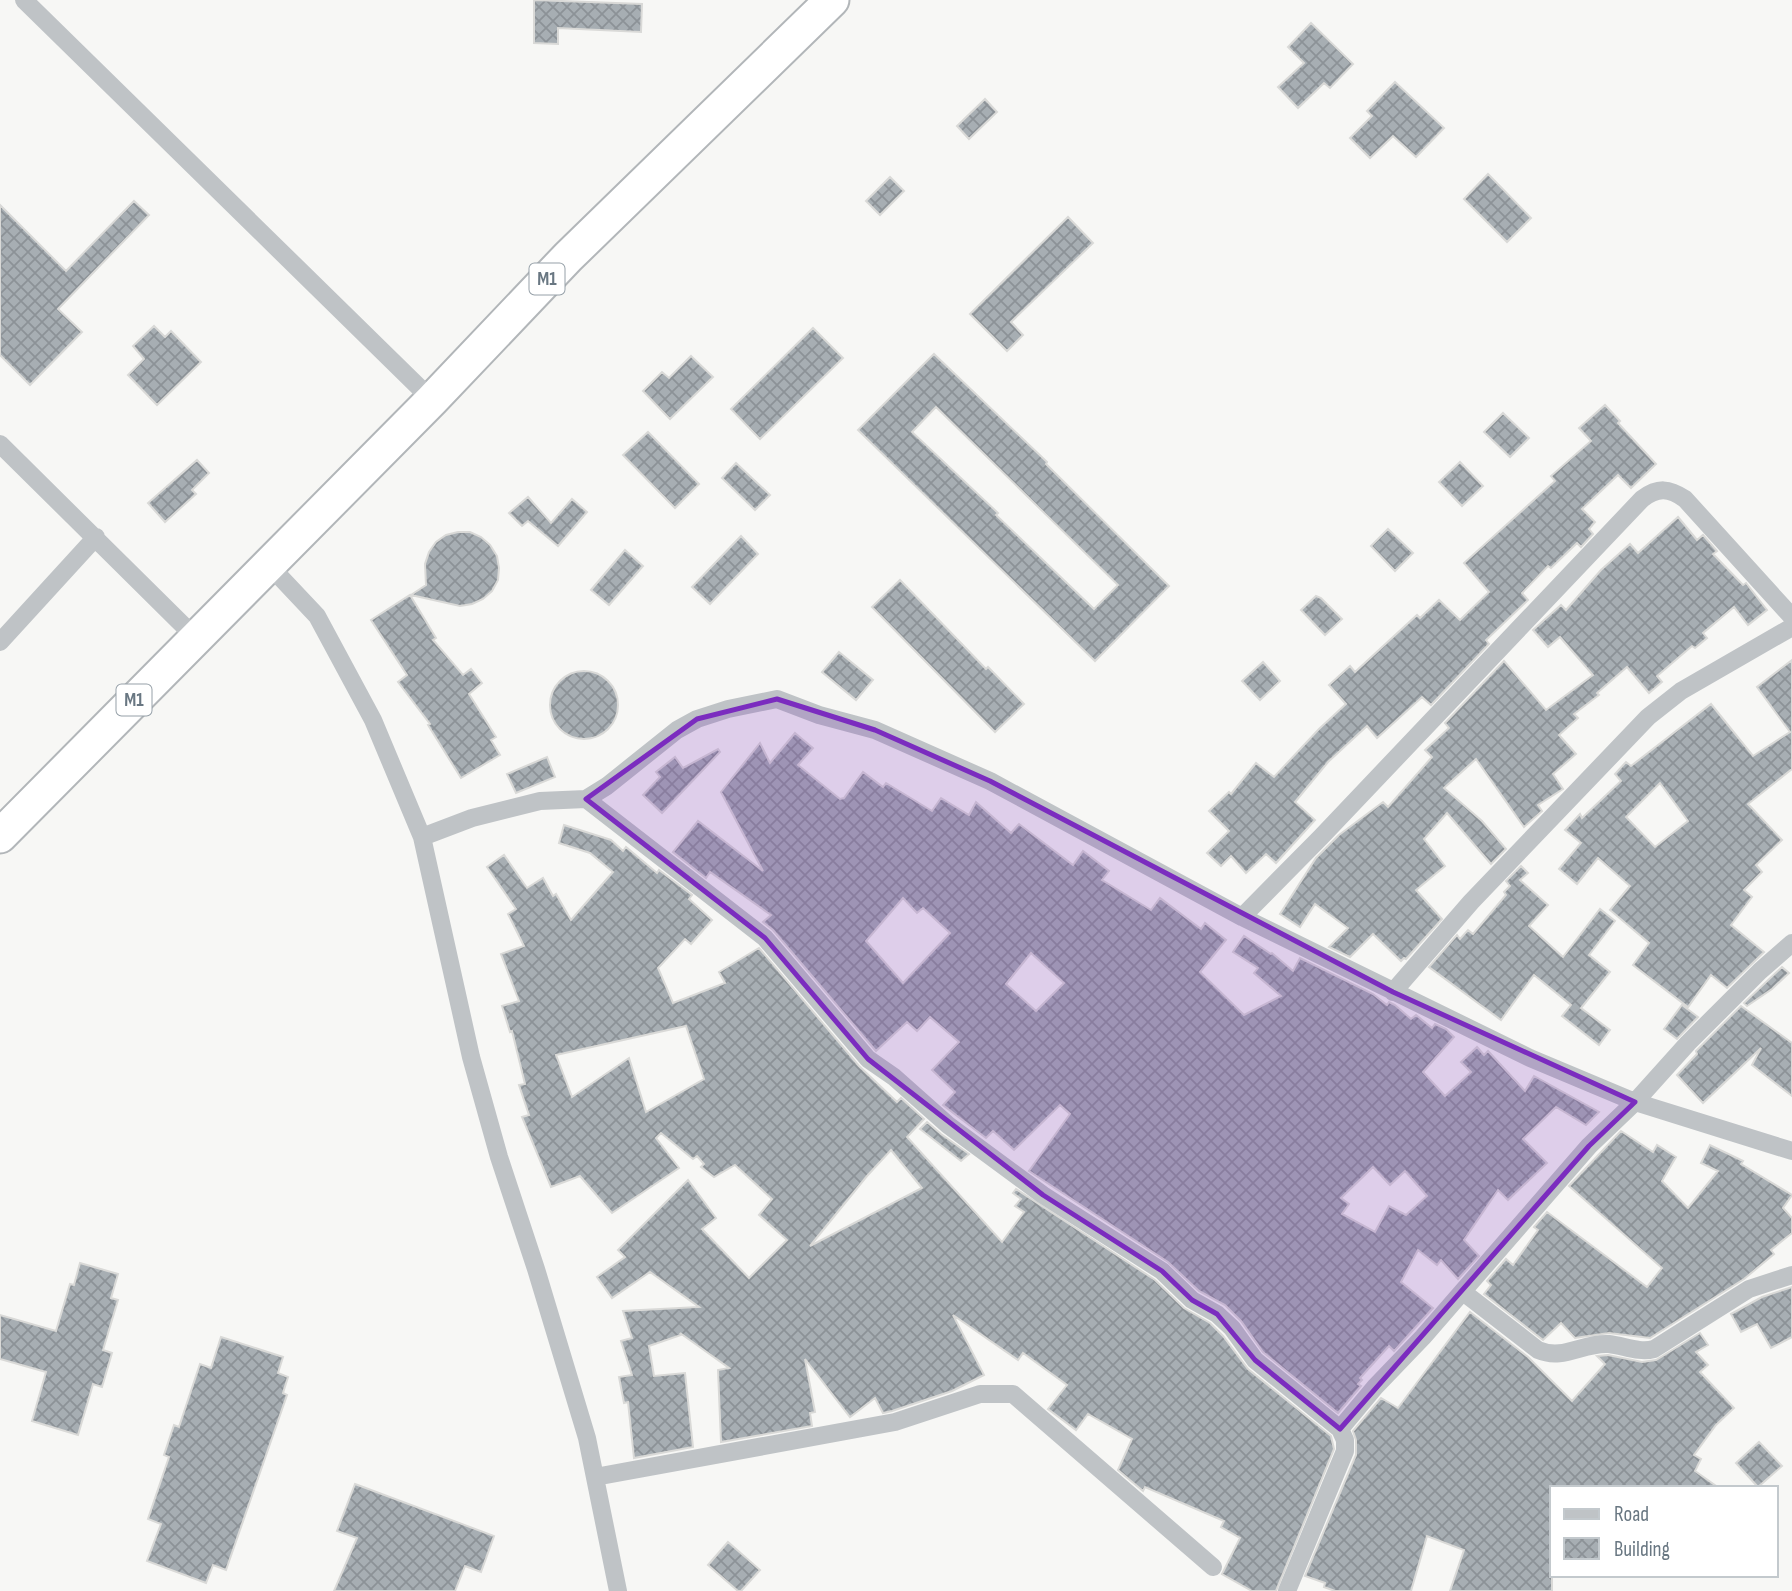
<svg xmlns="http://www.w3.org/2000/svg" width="1792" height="1591" font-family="'Sofia Sans Condensed',sans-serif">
	<defs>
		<pattern id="building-cross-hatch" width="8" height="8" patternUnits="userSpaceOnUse" patternTransform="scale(1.75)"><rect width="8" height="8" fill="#a7aeb3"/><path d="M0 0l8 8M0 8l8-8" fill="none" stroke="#8c9297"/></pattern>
	</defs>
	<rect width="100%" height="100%" fill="#f7f7f5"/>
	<path fill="url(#building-cross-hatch)" stroke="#d9d9d7" stroke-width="2" fill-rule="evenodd" d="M534,0l108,4 -1,28 -83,-4v16l-24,-1z
		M1311,23l42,41 -23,24 -6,-5 -26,25 -20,-21 26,-24 -16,-16z
		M1395,82l49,46 -28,29 -23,-21 -23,22 -20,-20 22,-22 -5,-5z
		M985,99l12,13 -28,27 -12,-13z
		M1488,174l43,44 -24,24 -43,-43z
		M890,177l14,14 -24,24 -14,-14z
		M134,201l15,14 -91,94 24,23 -52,53 -30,-30v-150l66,66z
		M1068,217l25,26 -82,79 12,13 -16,16 -37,-37z
		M154,326l11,11 6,-6 30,31 -44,43 -29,-30 16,-16 -11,-13z
		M813,328l30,30 -83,81 -29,-30z
		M934,354l113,108 -1,2 123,122 -74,75 -237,-231zM936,407l182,178 -24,24 -98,-94 2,-2 -86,-81z
		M691,356l22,21 -43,42 -27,-28 19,-19 7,6z
		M1605,405l15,16 -2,2 38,41 -25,24 -13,-13 -36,34 13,13 -6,7 4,5 -12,13 -4,-4 -26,25 -3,-2 -26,27 6,7 -42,40 3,4 -58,61 -9,-8 -45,41 -10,-12 -39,36 -33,40 20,18 -39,43 -10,-9 -20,19 -15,-17 -10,10 -14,-13 22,-22 -20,-20 20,-19 2,2 25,-31 18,14 45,-48 27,-25 -17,-19 21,-19 5,6 62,-57 3,3 19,-18 21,20 29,-28 -25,-29 91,-82 -4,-5 40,-35 -12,-13z
		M1503,413l26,25 -19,19 -26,-25z
		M648,432l51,52 -24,24 -52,-53z
		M197,460l12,13 -17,17 4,4 -31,28 -17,-19z
		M1460,462l23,24 -21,20 -23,-24z
		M736,463l34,32 -15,15 -33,-32z
		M528,497l23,26 21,-24 15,13 -29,34 -30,-25 -6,5 -13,-13z
		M1678,517l19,23 6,-5 14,16 -4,3 30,31 3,-2 21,27 -19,15 -14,-18 -31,26 4,5 -12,10 -3,-2 -35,30 5,6 -13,11 -22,-26 -30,26 2,2 -25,19 4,4 -19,17 17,19 -23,20 10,15 -25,16 4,6 -18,16 -48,-68 -32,29 38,33 24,28 -15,15 -44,-51 -23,26 21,27 -29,24 26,29 -36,40 -2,-1 -3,3 -28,-27 -23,23 -21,-10 19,-19 -33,-24 -15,23 -20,-13 36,-56 23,-23 44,-33 5,5 44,-50 -7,-7 24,-22 -4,-5 59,-62 42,49 47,-35 -33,-38 -12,10 -15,-17 28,-25 5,5 35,-40 29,-26 8,9z
		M1388,529l25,24 -18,18 -24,-25z
		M458,532h12l11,5 9,8 7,11 2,12 -1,12 -6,11 -9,8 -11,5 -12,2 -49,-11 15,-10 -1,-21 4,-12 7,-10 10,-7z
		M741,536l17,18 -48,50 -18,-17z
		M625,550l18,16 -34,39 -18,-15z
		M900,580l86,89 2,-2 36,37 -29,28 -123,-125z
		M410,595l26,43 -3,2 30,35 8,-6 11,14 -13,11 27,43 -5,3 9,15 -39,23 -33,-53 2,-1 -32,-42 9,-7 -36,-55z
		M1316,596l5,2 21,21 -17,16 -24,-25z
		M839,652l34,28 -17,20 -34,-28z
		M1792,660v109l-44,35 34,36 -26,25 6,7 -18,18 8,7 -21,28 33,27 -37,36 -16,-13 -23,32 -55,-42 16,-22 -39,-33 20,-24 -32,-28 -21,26 -18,-15 22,-26 -16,-13 15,-16 2,4 39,-37 -6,-7 11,-12 5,4 80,-62 42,52 37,-24 -33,-45zM1660,783l28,38 -33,26 -29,-30z
		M1263,662l17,19 -20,19 -18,-19z
		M550 705a34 34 0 1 1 68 0a34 34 0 1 1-68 0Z
		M795,733l18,15 -15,17 42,34 4,-1 19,-26 20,15 3,-4 46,28 9,-13 28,17 7,-13 35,31 8,-9 54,41 10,-14 26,20 -7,9 49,30 9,-12 41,31 4,-6 21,17 -26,32 44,43 37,-19 -27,-23 4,-5 -25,-16 11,-16 27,18 1,-1 21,18 7,-13 73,36 14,11 2,-3 6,3 16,14 5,-4 16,13 3,-4 11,5 8,8 -31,35 22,24 26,-24 -10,-10 16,-15 7,8 4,-4 37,40 9,-15 65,36 -13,13 -30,-18 -33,32 24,24 -39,37 -10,-10 -34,50 15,16 -21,23 -17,-19 -4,5 -19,-15 -17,32 32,26 -39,43 -5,-5 -29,32 2,2 -4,4 3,2 -23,27 -75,-61 -22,-31 -16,-16 -26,-14 -31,-29 -139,-91 41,-57 -10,-9 -46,45 -21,-19 -7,7 -43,-33 12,-13 -23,-22 27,-28 -29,-25 -13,14 -10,-9 -31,29 -103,-121 -10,-8 8,-7 -61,-43 -4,6 -33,-26 25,-31 65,50 -42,-79 39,-49 10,20zM903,898l14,15 6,-5 27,25 -47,50 -37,-42zM1031,953l33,30 -28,28 -30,-27zM1373,1167l17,18 15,-14 22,25 -21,19 -17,-9 -14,26 -33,-18 7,-10 -8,-6z
		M718,749l2,3 -58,61 -19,-18 17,-18 -4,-5 19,-15 8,11z
		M547,757l8,20 -39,16 -9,-19z
		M564,825l47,15 12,11 3,-4 31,26 2,-3 33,25 -3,4 23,21 -21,24 -6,-5 -27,29 15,35 52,-20 -6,-11 40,-24 100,118 38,36 4,-4 23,21 -17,18 95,105 22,-30 -9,-6 6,-7 -8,-6 3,-4 139,91 29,28 26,15 13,13 25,33 83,67 3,13 -58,142h-24l-30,-17 18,-36 -19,-11 3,-6 -79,-34 -2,4 -25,-21 14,-31 -44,-25 -12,16 -28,-21 19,-24 -44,-32 -5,7 -65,-45 31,60 -32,16 -60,20 -9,2 -8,-15 -25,19 -45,-58 10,53 -5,1 2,13 -91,16 -3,-72 11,-2 -49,-35 1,2 -32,11 5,30 31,-3 8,74 -59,11 -6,-56 -4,1 -5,-26 13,-2 -11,-34 11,-3 -9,-27 76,-4 -49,-35 -38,26 -15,-21 28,-20 -7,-7 70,-70 28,38 -14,11 47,49 38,-38 -28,-25 13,-16 -37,-34 -21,12 -13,-10 3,-3 -7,-8 -4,3 -32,-26 -5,5 23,30 -67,45 -32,-37 -29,11 -29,-70 7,-2 -10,-30 6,-1 -13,-53 -2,1 -8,-26 17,-5 -18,-47 23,-8 -16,-32 8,-5 -29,-42 17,-12 23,33 16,-10 10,18 3,-2 15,26 42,-48 -23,-19 -31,-10zM686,1026l18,53 -58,33 -17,-54 -57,39 -16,-42zM891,1150l31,38 -112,58 57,-70z
		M1521,866l7,7 -8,7 28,25 -19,21 34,31 37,-48 15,12 -26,34 21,17 -29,36 29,22 -11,15 -37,-29 9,-11 -37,-30 -33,45 -72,-53 28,-32 3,4 8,-9 5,4 33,-39 -2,-3 6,-6 -4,-5z
		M1782,967l7,6 -17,16 -25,17 -3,-3z
		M1682,1005l16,12 -21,22 -13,-10z
		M1741,1006l51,37v53l-40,-31 9,-17 -58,55 -26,-28 20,-21 -1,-3z
		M927,1122l14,12 28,20 -8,7 -41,-32z
		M1621,1131l32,21 4,-7 19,12 -14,24 26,27 30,-37 -17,-8 9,-18 33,16 -2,3 51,31 -9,13 9,10v15l-21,17 3,4 -30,25 -94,59 -41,-5 -34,5 -14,-15 -18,17 -59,-46 7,-9 -4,-4 19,-22 7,6 25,-35 -4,-3 13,-15 100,75 15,-19 -93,-82z
		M80,1263l38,11 -7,24 7,2 -15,50 9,3 -10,34 -9,-3 -15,51 -46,-14 14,-49 -46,-13v-44l56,16 14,-47 4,1z
		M1792,1287v50l-21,11 -14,-24 -16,8 -10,-18 31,-17z
		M1470,1312l58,45 44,44 33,-37 -8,-8 11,-1 34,7 14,-2 44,-27 8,12 -12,7 12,13 -8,7 34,36 -18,17 -22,30 7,4 -6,12 24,17h-167v103h-102l14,-41 -37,-14 -16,55h-76l-11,-4 1,-4 -20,-7 51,-121v-15l-3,-9 28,-33 17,10z
		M221,1337l62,20 -5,16 10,4 -5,16 4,2 -61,175 -13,-5 -7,18 -59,-22 14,-37 -13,-5 21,-62 -5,-2 10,-30 5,2 21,-63 11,4z
		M1759,1442l23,24 -24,21 -22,-24z
		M355,1484l139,52 -13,36 -16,-6 -10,25h-121l23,-53 -20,-7z
		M728,1542l32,28 -19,21h-3l-30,-26z"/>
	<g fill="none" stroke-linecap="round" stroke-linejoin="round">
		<defs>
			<path id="highway" d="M0,836l432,-436 136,-143 264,-257"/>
		</defs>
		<use href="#highway" stroke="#b2b6b9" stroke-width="37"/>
		<path stroke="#bfc3c6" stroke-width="18" d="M24,0l408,400
			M0,444l196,194
			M268,564l49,52 56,104 49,117 49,220 28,100 37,112 51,169 31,153
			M0,642l96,-105
			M586,799l179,139 103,121 26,18 54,48 95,70 119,76 30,29 25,14 15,14 23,32 85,69 5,11v11l-58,140
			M422,837l50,-19 68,-17 46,-2 21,-13 70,-56 20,-11 31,-10 49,-10 42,16 56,15 115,51 252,136 288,141 105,44 157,49
			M1242,917l79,-80 321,-338c16,-12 27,-11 43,0l107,118
			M1393,992l78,-90 177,-185 33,-26 111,-64
			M1463,1292l75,58c26,11 45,-8 71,-6 16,2 30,9 45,5l95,-60 43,-14
			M1340,1429l35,-42 48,-50 166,-191 46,-44 53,-59 72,-72 32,-28
			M595,1477l300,-55 85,-28h33l200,173"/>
		<use href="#highway" stroke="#fff" stroke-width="33"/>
	</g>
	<path fill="#7b2cbf" fill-opacity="0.2" stroke="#7b2cbf" stroke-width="5" stroke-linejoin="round" d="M777,699l98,31 115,51 403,211 242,110 -46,44 -249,283 -85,-69 -38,-46 -25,-14 -30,-29 -119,-76 -175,-136 -103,-121 -179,-139 111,-80z"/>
	<g text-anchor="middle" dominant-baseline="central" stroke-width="7" stroke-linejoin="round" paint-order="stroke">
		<g fill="#fff" stroke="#96a0a8" stroke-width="2">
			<rect x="529.5" y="263.5" width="35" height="31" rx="5"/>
			<rect x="116.5" y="684.5" width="35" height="31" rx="5"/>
		</g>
		<g font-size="19" font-weight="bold" fill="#697782">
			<text x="547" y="279">M1</text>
			<text x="134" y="700">M1</text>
		</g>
	</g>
	<rect x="1550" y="1486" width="228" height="91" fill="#ffffff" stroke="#c3c9cd" stroke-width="2"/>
	<rect x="1564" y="1509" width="35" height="10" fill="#bfc3c6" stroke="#c3c9cd" stroke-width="2"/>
	<text x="1614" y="1521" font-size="21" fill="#697782">Road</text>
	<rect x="1564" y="1538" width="35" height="21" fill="url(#building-cross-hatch)" stroke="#c3c9cd" stroke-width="2"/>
	<text x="1614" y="1556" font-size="21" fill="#697782">Building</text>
</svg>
